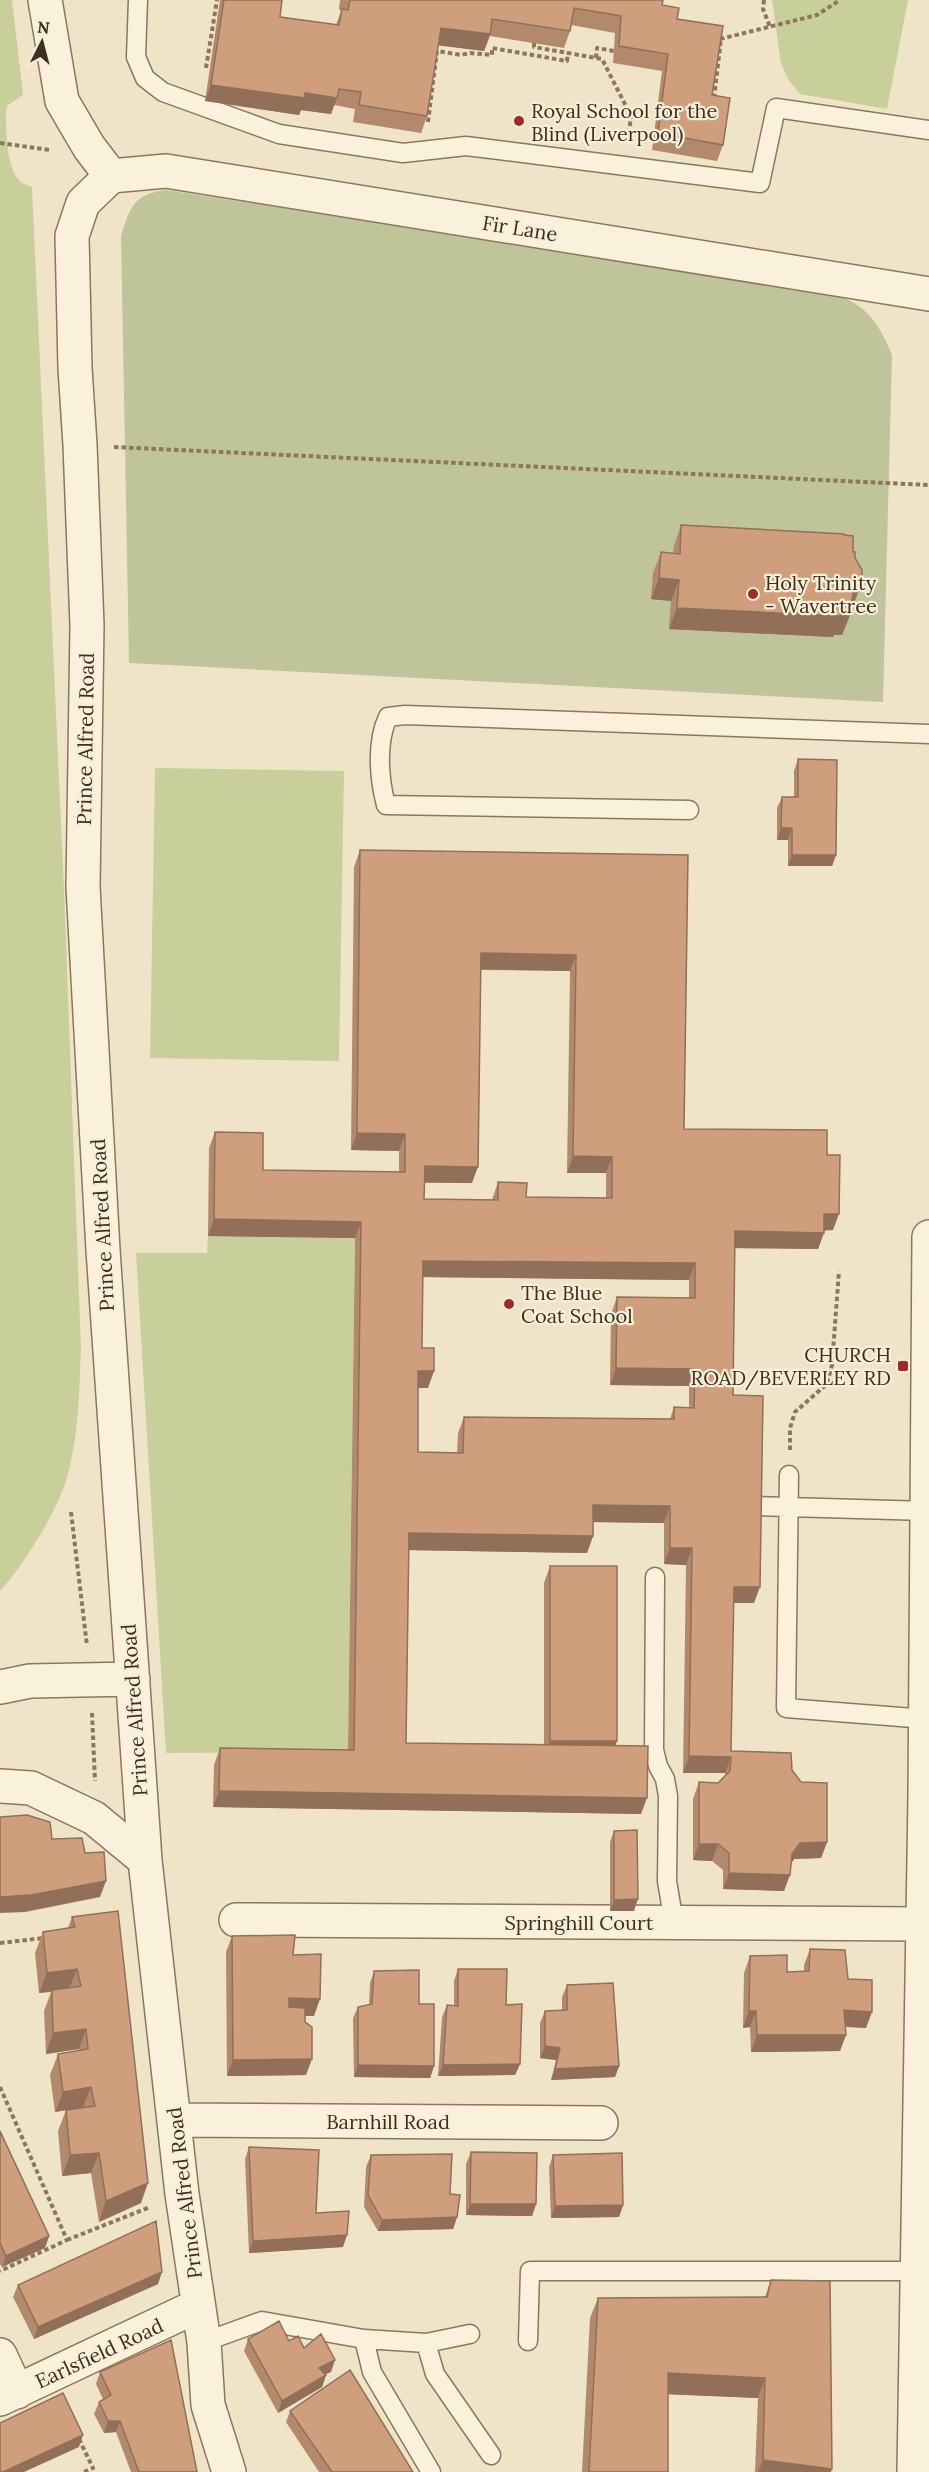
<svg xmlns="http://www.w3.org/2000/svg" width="929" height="2472" font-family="Lora,serif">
	<rect width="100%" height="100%" fill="#f0e4c8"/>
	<path fill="#c9cf9b" d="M0,0h12l11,95 -16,11c-3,16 0,62 12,74 3,4 9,5 13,7l32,701 17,460c-2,44 -2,90 -15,133 -9,30 -44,87 -66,110z
		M772,0h136l-21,109 -87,-15 -11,-13 -8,-17z
		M155,768l189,3 -5,290 -189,-3z
		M208,1236l147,2 -7,514 -182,1 -30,-500h71z"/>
	<path fill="#bfc49a" d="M166,190l656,100c41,12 54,26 70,65l-9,347 -754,-39 -8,-427c9,-28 12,-42 45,-46z"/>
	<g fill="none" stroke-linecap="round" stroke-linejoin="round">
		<defs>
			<path id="service" d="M138,0l-2,57 9,21 18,14 116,42 124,19 63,-7 294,37 16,-75 153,22
				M689,810l-303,-5c-7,-26 -10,-63 2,-88l17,-2 524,19
				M789,1475l-3,233 140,11
				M756,1506l171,5
				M655,1577l-1,173 4,16 7,13 3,17 -1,85 7,42
				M364,2339l8,33 59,100
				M528,2341l2,-70h388
				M204,2342l58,-21 102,18 62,4 44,-9
				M426,2343l9,31 56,81"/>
			<path id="minor" d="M45,0l17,101 27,46 22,29
				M111,176l-28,27 -11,33 3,132 5,77 7,180 -4,262 20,363 42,610 37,334 22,148 4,63 21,67
				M111,176l55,-5 763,123
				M0,1687l30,-6 103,-2
				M0,1786l31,2 63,30 51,42
				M236,1920l687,4
				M175,2120l426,3
				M0,2355l17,37
				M0,2399l197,-93"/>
			<path id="tertiary" d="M914,2472l11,-676 4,-559"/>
		</defs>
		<use href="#service" stroke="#8d765c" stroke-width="21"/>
		<use href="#minor" stroke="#8d765c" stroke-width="36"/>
		<use href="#tertiary" stroke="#8d765c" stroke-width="36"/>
		<path stroke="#8d765c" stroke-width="4" stroke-dasharray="4.5 3" stroke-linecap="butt" d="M764,0l-1,9 7,18
			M720,39l97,-24 23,-15
			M534,43v4l68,12 29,57 -2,17 3,5
			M596,58l1,-10 17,3
			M206,68l11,-68
			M714,98l7,-59
			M428,122l9,-71 24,4 9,-2 22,2v-7l75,13 1,-8
			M0,143l50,7
			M114,447l815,38
			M790,1450v-22l5,-16 32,-28 5,-19 7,-94
			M71,1512l16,134
			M92,1713l3,68
			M0,1943l44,-5
			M0,2087l67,153 -67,31
			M67,2240l83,-33
			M79,2439l14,29 -9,4"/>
		<use href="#service" stroke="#faf1dc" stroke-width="18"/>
		<use href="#minor" stroke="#faf1dc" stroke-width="33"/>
		<use href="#tertiary" stroke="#faf1dc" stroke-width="33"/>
	</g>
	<path fill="#b2896c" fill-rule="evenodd" d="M220,0h62l-2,17 56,8 5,-14 -2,-2 1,-9h323l-1,5 15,14 35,76 11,50 -6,16 -65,-11 10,-79 -49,-8 2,-30 -44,-8 -1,6 -6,17 -74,-12 -6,15 -46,-6 -11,71 -6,17 -68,-11 2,-13 -21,-4 -3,9 -30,-4 -2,5 -94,-14z
		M681,525l163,10 11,23 7,24 -8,21 -4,7v5l-8,20h-8l-1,2 -164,-8 2,-28 -20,-2 2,-26 8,-21 12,2 1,-8z
		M798,759l38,96 -4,11h-44v-26h-11v-32l5,-11h12v-26z
		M360,850l328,5 -4,274 143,26 6,75h-9l-6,19 -83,-1 -2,147 21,208h-21l-2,148 61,19 35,72 -6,16 -27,1 -3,5 -7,27 -61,-2v-19l-11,-9 -19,-1v-61l6,-17 19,1 7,-7v-3h-42l3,-208 -22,-1v-41l-71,-1v14l-6,17 -179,-3 -2,193 138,1v-161l6,-17 65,179 26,69 -428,-7 1,-42 6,-17 128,2 7,-512 -147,-2 1,-88 6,-16 48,38 136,2v-21l-48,-1 3,-283zM480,970l90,1 -3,202h39v25l-80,-1 -28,-15 -6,18 -68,-1 1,-16h47zM422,1277l267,3v18l-72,-1 -6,17 -1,71 79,1v22l-15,-1 -4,12 -206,-2 -6,16 -1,20 -39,-1v-64h10l-6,-40z
		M614,1831l20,80h-24v-69z
		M72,1917l69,286 -42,19 -8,-49 -29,3 -4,-45 8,-21 -11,2 -5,-37 8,-21 21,-4v-1l-33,5 -2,-43 7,-19 -12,1 -4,-40 8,-21 25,-4z
		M232,1936l61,19 21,61h-9l1,59 -79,1 -1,-124z
		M810,1949l38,30 18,49 -21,-1 -5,24 -89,1 -1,-25 -7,1 1,-55 6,-17 37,16 17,-1v-6z
		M458,1969l48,36 14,59 -5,11 -77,1 4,-59 5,-12 7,1v-25z
		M374,1971l45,33 15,62 -4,12 -76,-1 -1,-59 5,-11 11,-2 1,-22z
		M567,1985l52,81 -4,11 -64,3 5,-20 -16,-2v-35l5,-12 17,-1v-13z
		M0,2131l49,105 -4,12 -43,19 -2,-3z
		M249,2147l94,100 -94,6 -4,-94z
		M471,2152l65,52 -4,12 -66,-1v-51z
		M371,2155l79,39 7,23 -4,12 -75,2 -14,-24 2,-40z
		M553,2155l70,50 -4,12 -68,1 -2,-51z
		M771,2280l60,192h-76l3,-74 -90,-4v78h-86l8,-154 8,-20 167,-1z
		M158,2284l-124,55 -21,-42 5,-12z
		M248,2339l41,2 15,7 27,24 -6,2 1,1 -4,12 -44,26 -34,-62z
		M100,2372l97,100h-66l-15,-40 -12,1 -10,-19 5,-12 4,-3 -7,-15z
		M290,2411l123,61h-94l-33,-50z"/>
	<path fill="#916f58" d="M441,28l49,6 -6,17 -49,-6z
		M211,85l94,8 32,5 -6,16 -30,-4 -2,5 -94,-14z
		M659,578l20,2 -8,21 -20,-2z
		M862,582l-8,21 -4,7 3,-18z
		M677,608l164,6 9,1 -8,20h-8l-1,2 -164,-8z
		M781,828h11l-4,12h-11z
		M792,855h44l-4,11h-44z
		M481,953l95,2 -6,16 -95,-2z
		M357,1133l48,1 -6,17 -48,-1z
		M573,1156l39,1 -6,16h-39z
		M425,1166l53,1 -6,16 -53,-1z
		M824,1214h15l-6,16 -15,1z
		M214,1219l147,3 -6,16 -147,-2z
		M735,1231l89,2 -6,16 -89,-1z
		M423,1261l272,2 -6,17 -272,-3z
		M616,1368l79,1 -6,17 -79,-1z
		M418,1371h16l-6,17h-16z
		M593,1505l77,1 -6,17 -77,-1z
		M409,1533l184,3 -6,17 -184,-3z
		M670,1548h22l-6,17 -22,-1z
		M734,1587h26l-6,16h-26z
		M550,1741h67l-6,16h-67z
		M689,1756l42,1 -6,16h-42z
		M219,1791l428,7 -6,16 -428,-7z
		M827,1842l-6,16 -27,1 -8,12 6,-17 8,-11z
		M699,1844h19l-6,17 -19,-1z
		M729,1873l61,2 -6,16 -61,-2z
		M106,1881l-6,16 -75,15 -25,1v-16z
		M638,1899l-4,12h-24l4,-11z
		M77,1969l-8,20 -30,4 8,-20z
		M289,1998l31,1 -6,17 -31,-1z
		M844,2010l28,2 -6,16 -28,-2z
		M749,2011h7l-6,16 -7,1z
		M86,2029l-7,20 -33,5 7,-21z
		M757,2035h89l-6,16 -89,1z
		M545,2046l15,2 -4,12 -16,-2z
		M312,2059l-6,16 -79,1 6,-16z
		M520,2064l-5,11 -77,1 5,-11z
		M358,2065l76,1 -4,12 -76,-1z
		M619,2066l-4,11 -64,3 4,-11z
		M91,2087l-8,20 -28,5 8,-20z
		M99,2153l-8,20 -29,3 8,-21z
		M148,2183l-7,20 -42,19 7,-21z
		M470,2204h66l-4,12 -66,-1z
		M623,2205l-4,12 -68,1 4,-12z
		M457,2217l-4,12 -75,2 4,-11z
		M347,2235l-4,12 -94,6 4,-12z
		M49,2236l-4,12 -43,19 4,-11z
		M162,2272l-4,12 -124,55 4,-12z
		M335,2360l-4,12 -17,7 5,-11z
		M668,2373l97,5 -7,20 -97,-4z
		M326,2375l-4,12 -44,26 4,-12z
		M108,2421h12l-4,11 -12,1z
		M83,2435l-4,12 -55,25h-21z
		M763,2460l69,9 -1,3h-73z"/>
	<path fill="#cf9f7d" stroke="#916f58" stroke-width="1.5" fill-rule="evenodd" d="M224,0h58l-2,17 59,8 3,-16 6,1 2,-10h313l-1,5 17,3 -2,11 46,7 -11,69 18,3 -7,47 -65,-12 10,-79 -49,-8 2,-30 -47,-8 -4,23 -78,-12 -2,15 -49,-6 -14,88 -68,-11 2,-13 -22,-3 -2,9 -32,-5v5l-94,-13z
		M681,525l163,9v1l9,1v16h2v6l7,12v12l-4,7 -5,3 -3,23 -9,-1 -1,2 -163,-8 2,-28 -20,-2 2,-26 19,2z
		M798,759l39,1 -1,95h-44v-27h-11l1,-31h16z
		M360,850l328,5 -4,274 143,1v25h13l-1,59h-15v19l-89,-2 -2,164 30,1 -3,191h-26l-3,164 60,2 1,17 9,12 26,1v59l-27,1 -8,11 -2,21 -61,-2v-20l-11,-9h-19v-62l19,1 12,-12 1,-14 -42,-1 3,-208h-22v-42l-77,-1v31l-184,-3 -3,210 242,3 -1,52 -428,-7 1,-43 134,2 7,-528 -147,-3 1,-87 48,1v37l142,2v-38l-48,-1zM481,953l95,2 -3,201 39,1v41l-86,-1 1,-14 -29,-1v18l-74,-1 1,-33 53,1zM423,1261l272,2v35l-78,-1 -1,71 79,1 -1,39 -20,-1v12l-210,-2 -1,36 -45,-1v-81h16v-23h-12z
		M550,1566h67v175h-67z
		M27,1815l23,7 2,17 30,-1 3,15 19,-1 2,29 -75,14 -31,2v-80z
		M637,1830l1,69 -24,1v-69z
		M118,1911l30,272 -42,18 -7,-48 -29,2 -4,-45 29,-4 -4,-19 -28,5 -5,-38 30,-5 -2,-20 -33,4 -1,-43 29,-4 -4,-17 -30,4 -4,-41 32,-5 -3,-10z
		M295,1935l-2,20 28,-1 -1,45 -31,-1v9l16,1v14l7,5v32l-79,1 -1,-124z
		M810,1949l35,1 3,29 24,1v32l-28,-2 2,25h-89l-1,-24h-7l1,-55 37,-1v17l22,-1z
		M458,1969h49l-1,36 16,-1 -2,60 -77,1 4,-60 11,1z
		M419,1970v34h15v62l-76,-1v-58l14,-3 2,-33z
		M613,1983l6,83 -64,3 5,-21 -15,-2v-35l22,-1v-25z
		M0,2131l49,105 -43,20 -6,-13z
		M249,2147l70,3 -3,63 33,-2 -2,24 -94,6z
		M471,2152l66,1 -1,51h-66z
		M622,2153l1,52 -68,1 -2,-51z
		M452,2154l-2,40 10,1 -3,22 -75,3 -14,-25 3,-40z
		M156,2221l6,51 -124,55 -20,-42z
		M771,2280l59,1 2,188 -69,-9 2,-82 -97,-5v99h-79l9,-174 169,-1z
		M279,2321l10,20 9,-5 6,12 17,-14 14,26 -16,8 7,7 -44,26 -34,-62z
		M171,2340l26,132h-58l-19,-51h-12l-9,-19 12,-7 -11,-23z
		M350,2370l63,102h-81l-42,-61z
		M63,2393l20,42 -80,37h-3v-49z"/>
	<g fill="#9e2a2b" stroke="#f7eed8" stroke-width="2">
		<circle cx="519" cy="121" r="6"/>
		<circle cx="753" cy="594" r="6"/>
		<circle cx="509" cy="1304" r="6"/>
		<rect x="897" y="1360" width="12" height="12" rx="3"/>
	</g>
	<g text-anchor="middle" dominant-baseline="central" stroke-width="4.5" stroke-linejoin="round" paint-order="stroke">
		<g font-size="20" fill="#3d2e20" stroke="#f7eed8" text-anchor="start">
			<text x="531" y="110">Royal School for the<tspan x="531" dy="23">Blind (Liverpool)</tspan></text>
			<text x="765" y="582">Holy Trinity<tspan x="765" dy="23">- Wavertree</tspan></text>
			<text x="521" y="1292">The Blue<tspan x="521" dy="23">Coat School</tspan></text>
			<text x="891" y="1354" text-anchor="end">CHURCH<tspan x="891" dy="23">ROAD/BEVERLEY RD</tspan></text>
		</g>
		<g font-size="20" fill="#3d2e20" stroke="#f7eed8">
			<text transform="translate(520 228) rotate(9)">Fir Lane</text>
			<text transform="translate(85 739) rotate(-89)">Prince Alfred Road</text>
			<text transform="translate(102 1225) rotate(-93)">Prince Alfred Road</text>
			<text transform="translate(134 1710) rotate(-94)">Prince Alfred Road</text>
			<text x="579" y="1922">Springhill Court</text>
			<text x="388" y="2121">Barnhill Road</text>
			<text transform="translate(184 2193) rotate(-97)">Prince Alfred Road</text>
			<text transform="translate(99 2353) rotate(-25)">Earlsfield Road</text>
		</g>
	</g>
	<g transform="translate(42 42) rotate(6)" stroke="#f7eed8" stroke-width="4.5" paint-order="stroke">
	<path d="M0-4.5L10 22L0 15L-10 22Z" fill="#3d2e20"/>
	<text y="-9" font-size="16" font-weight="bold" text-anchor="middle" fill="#3d2e20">N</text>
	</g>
</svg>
